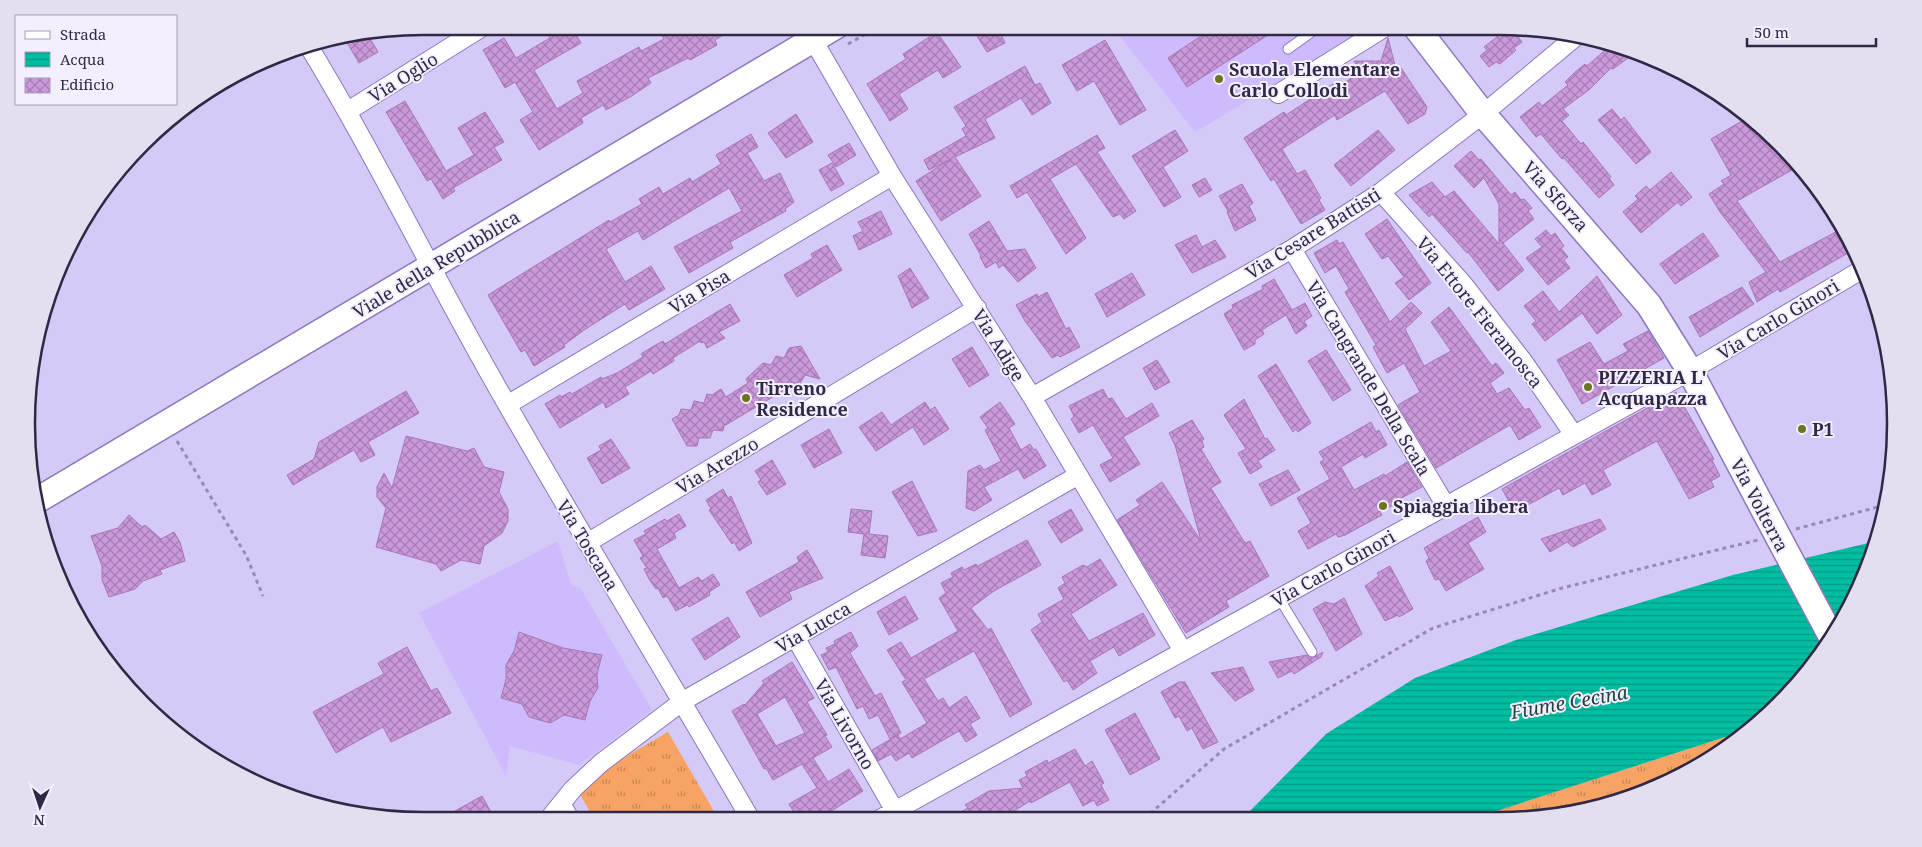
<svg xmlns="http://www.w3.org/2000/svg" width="1922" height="847" font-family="'Noto Serif',serif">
	<defs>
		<pattern id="grass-tufts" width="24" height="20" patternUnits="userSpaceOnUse" patternTransform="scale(1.25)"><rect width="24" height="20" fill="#f6a363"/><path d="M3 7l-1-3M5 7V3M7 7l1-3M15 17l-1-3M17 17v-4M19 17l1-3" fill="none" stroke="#c88553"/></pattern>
		<pattern id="water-rules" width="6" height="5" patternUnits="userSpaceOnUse" patternTransform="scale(1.25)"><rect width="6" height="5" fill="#00bda1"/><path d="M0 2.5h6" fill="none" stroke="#039a85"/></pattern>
		<pattern id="building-cross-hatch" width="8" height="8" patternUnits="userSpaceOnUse" patternTransform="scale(1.25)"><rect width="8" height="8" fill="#ca98db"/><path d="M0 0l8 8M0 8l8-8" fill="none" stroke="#a57cb3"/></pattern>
	</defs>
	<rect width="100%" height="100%" fill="#d5c9f7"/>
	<path fill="#cdbbfd" d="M1112,26h261l-178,106z
		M558,541l13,44 10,4 71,121 -73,55 -69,-19 -4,30 -87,-163z"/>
	<path fill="url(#grass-tufts)" d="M668,732l51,88h-124l-20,-34z
		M1725,737l5,5 -56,38 -123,37 -76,1z"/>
	<path fill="url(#water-rules)" d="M1877,541l-2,10 -46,93 -69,78 -23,16 -12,-1 -250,81h-232l83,-84 89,-56 101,-38 217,-65z"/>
	<path fill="url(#building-cross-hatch)" stroke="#a777b7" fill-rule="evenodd" d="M543,26h28l10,17 -47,27 23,39 26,-16 -6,-12 62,-34 2,4 23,-12 -7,-13h26l3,5 9,-5h44l-24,14 2,5 -27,15 -2,-2 -40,20 3,5 -21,14 -24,13 -3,-5 -22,13 2,5 -44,27 -19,-30 13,-8 -18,-30 -10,6 -22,-38 21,-12 12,20 34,-20z
		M974,26h23l8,17 -18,9 -12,-19 2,-1z
		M1216,26h66l-95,61 -19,-29z
		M1512,29l10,13 -8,6 2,2 -16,14 -4,-2 -7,5 -9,-11 7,-6 -3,-3 18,-14 2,1z
		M937,32l24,35 -18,11 -5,-8 -39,24 9,15 -18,12 -23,-37 39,-25 -3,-5z
		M368,35l10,17 -19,11 -14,-24z
		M1388,38l8,31 5,-1 26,39 -2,7 -17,10 -23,-33 -48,29 -2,-5 -53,34 15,25 8,-4 16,28 -2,2 6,10 -24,14 -27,-45 -3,2 -27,-43 40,-26 2,3 47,-31 3,4 25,-16 -7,-11h27z
		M1105,40l41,70 -26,15 -26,-44 -17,10 -15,-26z
		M1611,45l25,7 -23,17 -2,-1 -21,21 -27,20 6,6 -7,6 19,23 2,-2 28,35 -2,1 5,7 -15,13 -35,-40 -2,1 -21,-25 -5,3 -16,-20 19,-15 3,4 26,-21 -3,-3 10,-10 10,-8 2,2z
		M1025,66l10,19 5,-2 11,20 -19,12 -11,-17 -36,21 10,19 -40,19 26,39 -40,25 -25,-40 33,-21 -20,10 -5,-10 42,-24 -4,-7 4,-3 -12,-19z
		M405,101l41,70 28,-16 -16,-27 27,-16 19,30 -10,5 8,13 -49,28 2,3 -12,8 -12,-20 -4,2 -41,-69z
		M1612,109l9,11 3,-3 27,35 -15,12 -38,-44z
		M796,114l17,28 -27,16 -18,-25z
		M1747,118l14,7 38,41 -62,35 43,61 63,-34 12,21 -75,43 -2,-3 -21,13 -8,-20 17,-10 -46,-60 -11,-18 15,-10 -3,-3 10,-6 -20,-36z
		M1175,130l13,21 -25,16 18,30 -17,10 -32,-51z
		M1378,130l17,20 -44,36 -17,-21z
		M751,134l7,13 -11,6 17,28 16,-8 14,29 -9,7 1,2 -56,31 3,6 -44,25 -15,-26 68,-36 -13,-23 -86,52 -5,-9 -32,18 19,33 26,-16 14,23 -36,21 -4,-6 -41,26 -20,15 1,2 -31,19 -9,-16 -4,2 -33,-57 121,-75 1,2 32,-18 -3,-5 20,-12 4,7 27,-16 2,4 29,-18 -5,-9z
		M1097,135l8,13 -8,4 39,59 -12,8 -4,-5 -7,3 -37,-53 -26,15 36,59 -20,16 -39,-62 -10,6 -7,-12z
		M849,143l7,12 -20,12 -8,-12z
		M1471,151l8,9 2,-1 30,36 4,-3 6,8 3,-1 8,9 -4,3 6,8 -31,24 21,27 -26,21 -30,-39 -1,1 -35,-39 -3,3 -20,-22 23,-13 13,15 9,-6 45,53v-40l-15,-26 -10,10 -20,-22z
		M832,163l12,21 -13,7 -12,-21z
		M1671,172l21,25 -11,9 -3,-4 -37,31 -18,-21 15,-13 -3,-3 11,-10 4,4z
		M1205,178l7,12 -13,7 -7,-12z
		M1242,184l11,19 -4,3 7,14 -21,11 -8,-19 1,-1 -9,-15z
		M881,211l11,23 -33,16 -6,-14 10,-5 -5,-9z
		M1387,219l44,64 -22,17 -14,-17 9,-6 -16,-21 -6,3 -17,-25z
		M989,221l18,30 18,-2 11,19 -18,14 -15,-17 -4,3 -3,-6 -10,6 -6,-11 1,-1 -12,-22z
		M1546,230l5,6 4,-3 9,13 -3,2 7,9 -4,3 6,8 -22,17 -22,-27 16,-11 -7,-8z
		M1703,233l16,23 -44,28 -15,-20z
		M1196,235l6,12 13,-7 11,17 -34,16 -17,-28z
		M1337,240l2,4 4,-2 47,80 21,-20 11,11 -17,16 19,37 27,-15 -20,-29 18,-15 43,59 4,-3 8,10 -14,10 7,11 12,-6 16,22 4,-2 12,19 -22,13 -9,-15 -74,43 -38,-63 22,-13 -16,-29 -17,10 -14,-26 3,-2 -31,-53 4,-3 -13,-23 -11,7 -11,-20z
		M827,245l15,25 -45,27 -13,-22 29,-17 -2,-4z
		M910,268l19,30 -17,10 -14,-32z
		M1132,273l13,22 -38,22 -12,-23z
		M1597,276l25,39 -25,19 -15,-21 -37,28 -13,-17 4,-3 -12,-15 19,-15 16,21z
		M1274,279l18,31 13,-7 7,13 -8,5 3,5 -11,8 -10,-19 -24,15 2,4 -9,6v4l-11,6 -20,-36 9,-6 -1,-3 31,-16 -1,-3z
		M1742,287l12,17 -54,33 -11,-20z
		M1047,292l19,37 3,-2 11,20 -20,10 -2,-2 -6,3 -27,-37 -9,-16 21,-11 1,3z
		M730,304l10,17 -21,11 6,6 -18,10 -3,-6 -3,1 -1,-2 -27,17 1,3 -21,13 -2,-3 -26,16 4,7 -23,14 -3,-6 -43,26 -15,-24 15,-9 1,2 9,-5 2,2 29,-17 1,2 15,-6 26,-16 -2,-3 11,-7 11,-6 2,3z
		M1648,331l16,27 -82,46 -25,-44 33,-18 14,22 24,-13 -5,-7z
		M801,346l19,33 -15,-4 -6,10 -8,-3 -5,10h-5l-57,34 -1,5 -10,-1 -3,8h-11l-2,8h-10l-15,-27 7,-4 2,-6 10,1 3,-9 10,2 3,-9 5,1 9,-6 5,8 22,-14 -2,-4 17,-16 8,2 5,-9 8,2 5,-10z
		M972,347l17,28 -20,12 -17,-28z
		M1326,350l25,40 -18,11 -25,-40z
		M1157,360l13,22 -15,8 -12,-22z
		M1276,364l35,59 -13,9 -2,-3 -3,3 -35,-56z
		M1103,389l5,10 4,-1 14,21 26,-16 7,13 -36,21 17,27 -30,18 -10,-17 13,-7 -20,-33 -14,8 -8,-14 3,-3 -5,-10z
		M406,391l13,22 -51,29 7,13 -14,7 -7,-12 -61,35 -6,-10 27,-16 5,-17z
		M1676,392l38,67 -2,1 8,16 -9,5 3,6 -25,12 -32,-58 -54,29 8,15 -19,10 -7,-12 -22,12 -4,-7 -44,24 -13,-23z
		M1244,399l21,40 2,-1 8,12 -17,11 4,6 -12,7 -12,-21 8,-4 -22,-34z
		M925,402l5,8 5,-3 14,22 -25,16 -11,-18 -37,24 -17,-24 23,-15 9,13z
		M1000,402l15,22 -6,4 12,22 9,-6 4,6 2,-1 10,17 -22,13 -6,-10 -34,18 8,13 -18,11 -8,-3 2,-37 12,-6 4,5 17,-9 -16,-31 3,-2 -8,-11z
		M1192,420l12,19 -2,2 2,6 -3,2 20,33 -10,6 34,55 5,-2 19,35 -43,25 3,6 -43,26 -69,-113 23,-15 -4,-5 26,-18 39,59 -26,-96 -6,-12z
		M1371,422l5,10 3,-2 8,15 -22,13 -2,-4 -22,13 13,23 30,-16 1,2 22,-14 15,25 -30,16 1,2 -13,7 2,3 -37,20 -7,2 -2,-3 -28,15 -10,-18 13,-8 -14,-25 33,-19 -10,-17 4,-2 -5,-8z
		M829,429l13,24 -28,15 -13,-23z
		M406,436l61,15 7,-3 10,19 20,5 -5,20 9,17v12l-6,12 -18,13 -4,18 -19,-4 -20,11 -5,-7 -60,-17 10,-39 -9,-11v-10l7,-14 8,15z
		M611,439l19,29 -28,16 -15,-26 14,-8 -2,-4z
		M772,460l14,24 -19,11 -9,-13 3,-2 -6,-9z
		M1288,470l12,20 -29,16 -12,-22z
		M912,481l25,50 -19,5 -26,-44z
		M723,489l5,9 3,-2 21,47 -13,8 -5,-9 -2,2 -23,-34 2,-1 -5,-9z
		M851,509l21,2 -3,23 19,2 -3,22 -24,-3 3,-21 -16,-2z
		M1071,509l12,21 -22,13 -13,-21z
		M679,514l7,12 -12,7 2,5 -19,11 22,39 19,-11 4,4 11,-7 7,11 -11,7 1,3 -21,12 -2,-2 -11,6 -9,-15 -4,2 -5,-10 -2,1 -7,-10 -5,-10 3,-1 -7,-10 3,-2 -9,-16 12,-6 -2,-3 21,-12 2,2z
		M129,515l13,12 3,-2 16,14 13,-7 6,10 5,19 -25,9 2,4 -19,7 -8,8 -26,8 -7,-17v-14l-11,-30 27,-8z
		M1478,517l8,15 -18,11 16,26 -38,22 -7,-12 -4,1 -9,-19 3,-3 -5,-10z
		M1600,519l6,10 -33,18 -6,-5 -17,10 -9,-13z
		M1027,540l14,25 -47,26 -23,17 17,22 3,-2 41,76 -22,13 -36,-66 -50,28 14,22 5,-3 6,10 17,-12 14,22 -10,6 7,11 -11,7 -7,-11 -47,27 -3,-5 -13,8 -5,-7 -13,7 -6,-11 26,-15 2,4 27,-16 -25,-41 4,-2 -19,-30 14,-8 10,16 47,-27 -19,-33 7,-5 -5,-10 12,-6 -2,-4 11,-6 2,3 12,-6 2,2z
		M807,550l16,28 -34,14 3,7 -32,18 -14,-25 53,-30 -2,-5z
		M1100,559l17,26 -46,29 18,27 54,-28 12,22 -36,21 -5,-9 -24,14 7,12 -24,17 -6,-10 -3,2 -33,-52 11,-8 -4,-8 26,-15 -6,-11 7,-5 -3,-6 21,-12 4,2z
		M1390,566l23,43 -14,8 -1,-2 -13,6 -20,-35 14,-10 -2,-3z
		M905,596l13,23 -29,16 -12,-23z
		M1344,598l18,36 -26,17 -23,-42 12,-7 9,2z
		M728,617l12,20 -35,23 -13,-21z
		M519,632l44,16 39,7 -5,19 1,14 -8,13 -5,19 -21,-5 -14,8 -21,-6 -7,-13 -21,-6 5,-19v-14l8,-14z
		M851,632l7,14 -8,7 25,43 6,-3 20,40 -11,6 -12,-24 -9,4 -6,-13 -6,3 -21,-42 -7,3 -8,-15 7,-3 -2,-4 9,-4 -1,-3z
		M407,647l24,44 6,-3 14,25 -60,29 -8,-15 -47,26 -23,-41 71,-38 -6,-11z
		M1323,652l-2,5 -27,17 -2,-3 -14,7 -9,-16 38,-7 6,3z
		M792,662l22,36 -7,4 20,33 -2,1 7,11 -19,11 15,24 21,-13 14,22 -46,29h-19l-9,-16 28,-16 -15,-24 -29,16 -7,-12 -2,1 -32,-58 12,-7 1,1 19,-22 -2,-2zM785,697l20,36 -29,13 -19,-32z
		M1243,667l11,23 -19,11 -24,-28z
		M1179,682h6l33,60 -15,7 -11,-21 -5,3 -8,-15 -4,2 -14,-26z
		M1135,713l25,46 -30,16 -25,-45z
		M1075,749l10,17 7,-5 12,22 -3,2 8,15 -12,6 -3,-6 -11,6 -13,-24 -39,21 -1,-2 -29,18h-53l20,-11 -3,-3 24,-14 34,-3 -4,-8 8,-4 -2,-4 22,-12 1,3z
		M482,796l14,25h-59z"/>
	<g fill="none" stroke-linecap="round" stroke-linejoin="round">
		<defs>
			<path id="lane" d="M1288,49l32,-23
				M1279,598l33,54
				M564,800l12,20"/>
			<path id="street" d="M805,26l87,150 140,221 151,254
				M308,45c65,107 119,218 180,326 85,151 176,298 263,449
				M1278,94l109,-68
				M348,111l136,-85
				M1381,192l83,93 59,76 51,74
				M1292,249l154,257
				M1032,397l260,-148 89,-57 102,-78 90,-75
				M507,405l385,-229
				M587,543l390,-235
				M795,637l100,174
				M880,819l810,-448 173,-102
				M548,820l25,-31 28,-26 82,-62 394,-225"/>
			<path id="secondary" d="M1415,26l68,88 166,191 41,66 142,267
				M36,501l800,-475"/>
		</defs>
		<use href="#lane" stroke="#8d77be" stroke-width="11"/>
		<use href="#street" stroke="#8d77be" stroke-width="20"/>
		<use href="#secondary" stroke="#8d77be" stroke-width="28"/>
		<path stroke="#968bb3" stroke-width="3" stroke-dasharray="4 4" stroke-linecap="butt" d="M848,44l32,-18
			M177,441l69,114 17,41
			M1796,529l89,-24
			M1144,819l80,-70 209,-121 129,-40 196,-48"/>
		<use href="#lane" stroke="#fff" stroke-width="9"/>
		<use href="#street" stroke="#fff" stroke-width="18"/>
		<use href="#secondary" stroke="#fff" stroke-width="25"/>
	</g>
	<g fill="#697520" stroke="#f3efff" stroke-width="2">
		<circle cx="1219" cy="79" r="5"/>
		<circle cx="1588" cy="387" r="5"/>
		<circle cx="746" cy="398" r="5"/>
		<circle cx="1802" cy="429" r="5"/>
		<circle cx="1383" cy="506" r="5"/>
	</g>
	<g text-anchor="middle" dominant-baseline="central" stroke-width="4" stroke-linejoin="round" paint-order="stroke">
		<g font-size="18" font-weight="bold" fill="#312846" stroke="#f3efff" text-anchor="start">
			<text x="1229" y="69">Scuola Elementare<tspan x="1229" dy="21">Carlo Collodi</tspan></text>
			<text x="1598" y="377">PIZZERIA L'<tspan x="1598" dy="21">Acquapazza</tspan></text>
			<text x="756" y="388">Tirreno<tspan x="756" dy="21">Residence</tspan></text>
			<text x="1812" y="429">P1</text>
			<text x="1393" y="506">Spiaggia libera</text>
		</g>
		<g font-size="18" fill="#312846" stroke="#f3efff">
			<text transform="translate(403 77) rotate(-32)">Via Oglio</text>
			<text transform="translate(1556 196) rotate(48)">Via Sforza</text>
			<text transform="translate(1313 233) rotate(-32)">Via Cesare Battisti</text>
			<text transform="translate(436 264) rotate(-31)">Viale della Repubblica</text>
			<text transform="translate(699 291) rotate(-31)">Via Pisa</text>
			<text transform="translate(1480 312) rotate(51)">Via Ettore Fieramosca</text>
			<text transform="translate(1778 319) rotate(-31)">Via Carlo Ginori</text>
			<text transform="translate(999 345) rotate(58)">Via Adige</text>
			<text transform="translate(1369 378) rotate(59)">Via Cangrande Della Scala</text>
			<text transform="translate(717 465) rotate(-31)">Via Arezzo</text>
			<text transform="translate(1760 505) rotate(62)">Via Volterra</text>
			<text transform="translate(588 545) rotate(59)">Via Toscana</text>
			<text transform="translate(1333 568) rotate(-29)">Via Carlo Ginori</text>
			<text transform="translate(813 627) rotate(-30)">Via Lucca</text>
			<text transform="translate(845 724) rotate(60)">Via Livorno</text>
		</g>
		<g font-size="19" font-style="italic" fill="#25443c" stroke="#f3efff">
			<text transform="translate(1569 702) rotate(-10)">Fiume Cecina</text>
		</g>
	</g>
	<path d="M0 0H1922V847H0ZM423 35H1499A388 388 0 0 1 1887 423V424A388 388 0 0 1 1499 812H423A388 388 0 0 1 35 424V423A388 388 0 0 1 423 35Z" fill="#e3dff0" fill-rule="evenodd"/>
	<path fill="none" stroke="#312846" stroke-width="2.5" d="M423 35H1499A388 388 0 0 1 1887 423V424A388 388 0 0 1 1499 812H423A388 388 0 0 1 35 424V423A388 388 0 0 1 423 35Z"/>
	<rect x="15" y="15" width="162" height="90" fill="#f3efff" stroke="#a59fb5"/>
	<rect x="25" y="31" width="25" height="8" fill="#ffffff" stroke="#a59fb5"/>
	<text x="60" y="40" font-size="15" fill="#312846">Strada</text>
	<rect x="25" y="52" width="25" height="15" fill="url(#water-rules)" stroke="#a59fb5"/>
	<text x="60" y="65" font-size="15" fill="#312846">Acqua</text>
	<rect x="25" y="78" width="25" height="15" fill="url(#building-cross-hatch)" stroke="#a59fb5"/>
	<text x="60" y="90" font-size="15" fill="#312846">Edificio</text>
	<g transform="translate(40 807) rotate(183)" stroke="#f3efff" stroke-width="4" paint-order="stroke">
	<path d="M0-4L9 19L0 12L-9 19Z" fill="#312846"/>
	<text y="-8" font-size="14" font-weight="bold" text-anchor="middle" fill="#312846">N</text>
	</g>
	<path d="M1747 38v8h129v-8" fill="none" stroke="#312846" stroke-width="2.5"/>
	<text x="1754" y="38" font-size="15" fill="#312846" stroke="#f3efff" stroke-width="4" paint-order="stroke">50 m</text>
</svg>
